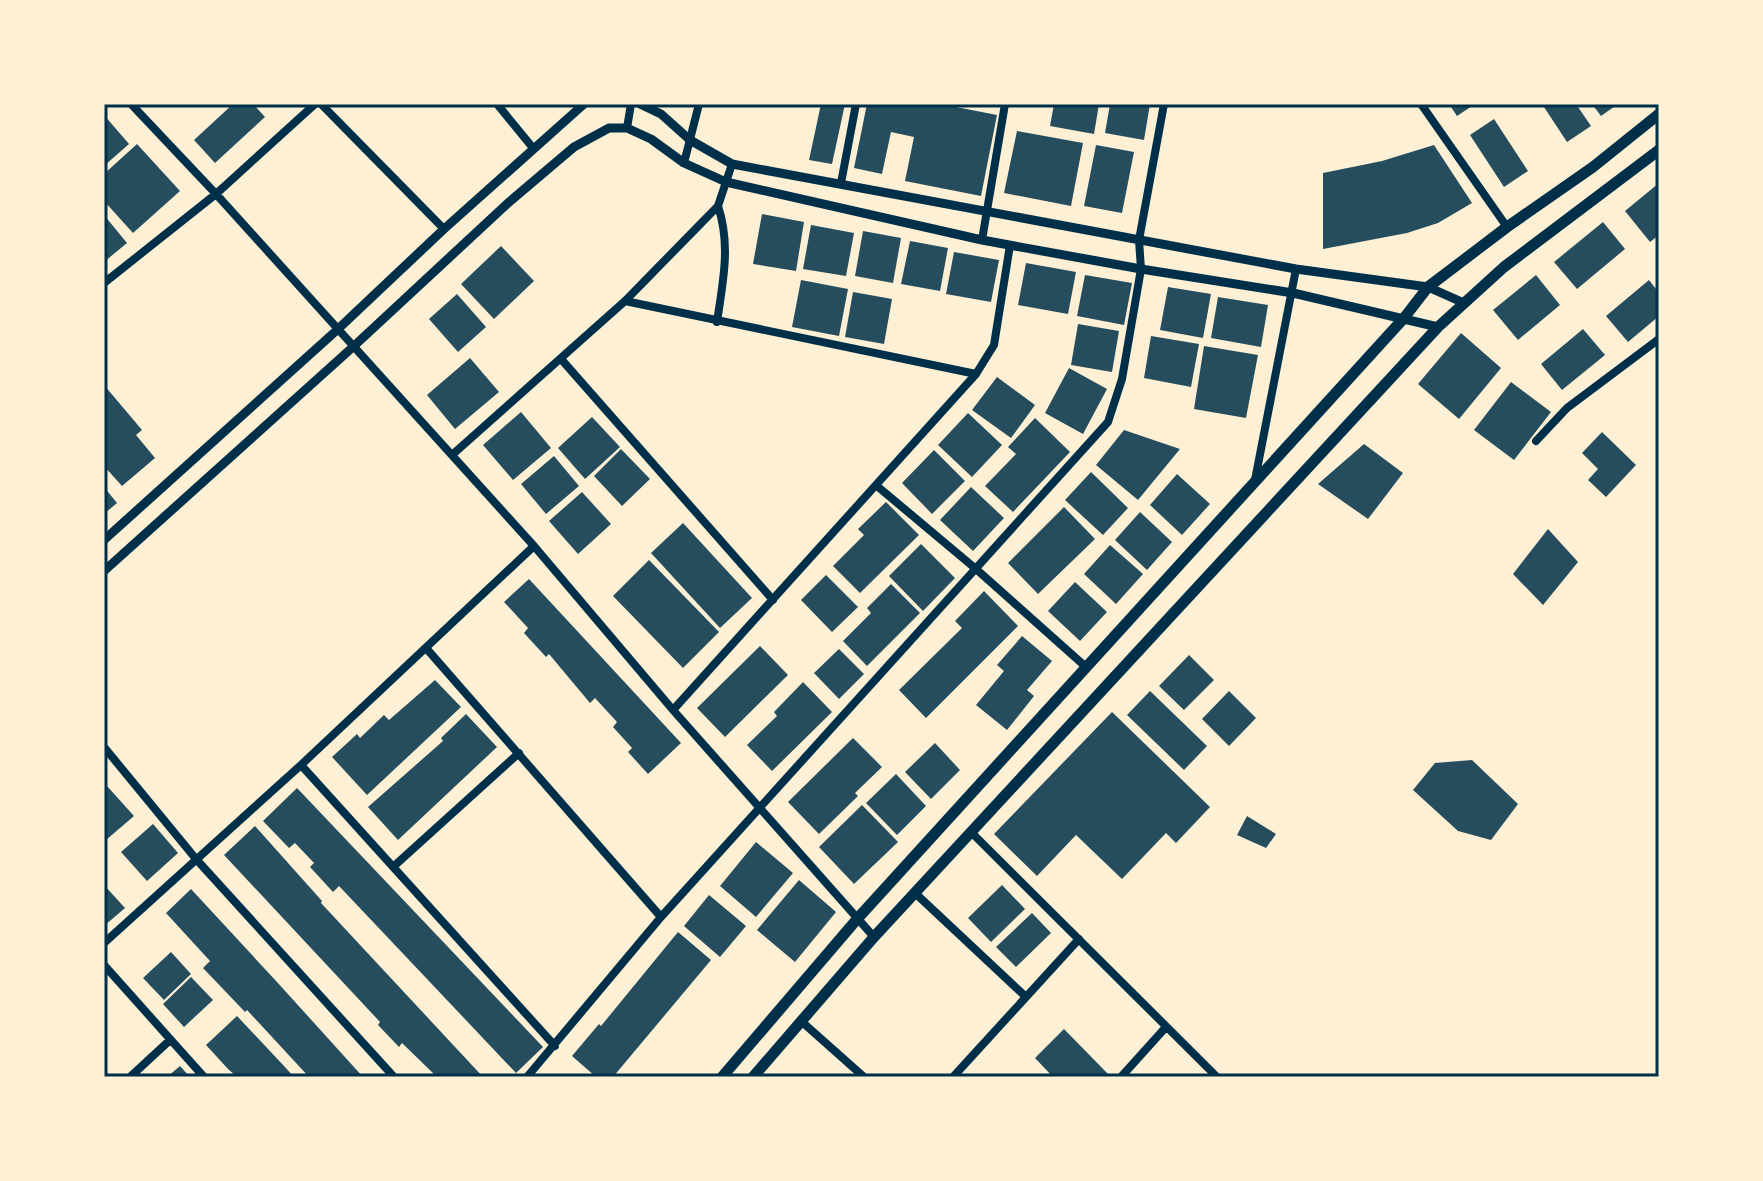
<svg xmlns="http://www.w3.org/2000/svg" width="1763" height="1181" font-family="'Fira Sans Condensed',sans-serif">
	<rect width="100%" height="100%" fill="#fdf0d5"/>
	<path fill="#264d5e" d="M233,104h20l12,13 -50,46 -21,-23z
		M821,104h24l-13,60 -23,-4z
		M867,104h74l56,11 -16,81 -76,-15 9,-44 -23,-5 -9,42 -28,-6z
		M1054,104h45l-5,30 -44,-8z
		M1110,104h40l-6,36 -39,-7z
		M1449,104h26l-18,12z
		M1542,104h34l15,22 -24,16z
		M1592,104h26l-17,12z
		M104,115l25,29 -25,22z
		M1494,119l34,52 -24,16 -34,-52z
		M1017,131l66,12 -12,63 -67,-13z
		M137,144l43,47 -47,42 -29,-32v-27z
		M1096,145l38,7 -12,61 -38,-7z
		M1434,145l38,58 -34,20 -31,10 -84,16v-76l59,-12z
		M1659,183v52l-9,7 -25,-31z
		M762,214l42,8 -8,49 -43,-7z
		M104,215l23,28 -23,19z
		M1603,222l22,27 -48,40 -23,-27z
		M811,225l43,8 -8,43 -43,-7z
		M863,231l38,7 -8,45 -38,-7z
		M910,241l38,7 -8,43 -39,-7z
		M501,246l33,35 -40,38 -33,-35z
		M954,252l45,8 -8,42 -45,-8z
		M1026,263l50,9 -8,42 -50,-9z
		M1085,275l47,8 -8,42 -47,-9z
		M1536,275l24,30 -42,35 -25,-30z
		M801,280l47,9 -9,47 -47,-9z
		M1649,280l10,13v23l-31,26 -22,-26z
		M1168,287l43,7 -8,44 -43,-8z
		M853,292l39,7 -8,45 -39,-7z
		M457,294l29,33 -28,25 -29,-33z
		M1218,297l50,8 -7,42 -50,-9z
		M1078,324l41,7 -7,41 -41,-7z
		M1583,329l22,26 -43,35 -21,-26z
		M1461,333l40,35 -42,51 -41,-35z
		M1151,336l48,8 -8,43 -47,-9z
		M1204,346l54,9 -12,63 -52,-9z
		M470,358l29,34 -44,37 -28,-34z
		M1069,368l38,21 -24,45 -38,-21z
		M997,377l38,28 -24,33 -39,-28z
		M1511,382l40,30 -37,48 -40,-30z
		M104,385l38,45 -6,5 19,23 -33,28 -18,-20z
		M521,412l30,36 -38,32 -30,-35z
		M968,413l34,32 -30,32 -34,-32z
		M592,417l28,30 -35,32 -27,-31z
		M1035,418l35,34 -57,60 -28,-26 31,-32 -8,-7z
		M1124,430l56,19 -42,51 -42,-35z
		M1602,432l34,33 -30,32 -18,-17 10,-11 -16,-16z
		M1364,444l39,29 -35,46 -50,-35z
		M621,449l29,30 -28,27 -28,-30z
		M934,450l31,31 -33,33 -30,-31z
		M554,456l25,30 -33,28 -25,-30z
		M1091,472l37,36 -25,27 -38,-35z
		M1177,474l33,30 -28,31 -32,-30z
		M104,487l13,16 -13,11z
		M971,487l33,31 -31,33 -33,-31z
		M582,492l29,32 -33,30 -29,-33z
		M886,502l33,33 -59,58 -27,-27 31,-31 -6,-6z
		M1064,507l31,32 -57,55 -30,-31z
		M1140,512l32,30 -25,28 -32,-30z
		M683,523l69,75 -32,30 -69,-75z
		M1548,529l30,33 -35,43 -30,-31z
		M921,544l34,34 -32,33 -34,-35z
		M1110,545l33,29 -27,30 -32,-30z
		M649,560l70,72 -36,36 -70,-72z
		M826,575l32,32 -26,25 -31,-32z
		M529,579l152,164 -33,31 -20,-22 4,-4 -19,-21 4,-5 -22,-24 -5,5 -41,-49 -3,3 -22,-24 4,-5 -24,-26z
		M1075,582l32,30 -27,29 -32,-30z
		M891,584l29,29 -53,53 -24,-25 28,-28 -4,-5z
		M984,591l34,35 -92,92 -27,-28 63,-62 -7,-7z
		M1022,636l30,25 -25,29 7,6 -27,34 -31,-25 28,-34 -7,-6z
		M760,646l28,29 -63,62 -28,-29z
		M839,649l25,25 -25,25 -25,-26z
		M1189,655l25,25 -30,30 -25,-24z
		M435,680l26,27 -94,88 -35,-38 25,-23 3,4 24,-23 5,5z
		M803,682l29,30 -60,59 -25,-26 30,-29 -3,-4z
		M1150,691l57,55 -23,24 -57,-55z
		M1229,691l27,27 -27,28 -27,-27z
		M1112,712l98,95 -34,36 -10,-10 -44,46 -46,-44 -39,41 -43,-42z
		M466,714l31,33 -99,93 -30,-33 75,-66 -2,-3z
		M853,738l29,29 -27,26 3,3 -39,38 -31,-32z
		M935,743l25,27 -29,29 -26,-27z
		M1472,760l46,44 -27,36 -33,-9 -45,-41 22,-27z
		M896,774l30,32 -29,29 -31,-32z
		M107,786l27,30 -28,24 -2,-52z
		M297,788l246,259 -27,26 -177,-187 -6,6 -23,-25 4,-4 -19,-20 -6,5 -26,-27z
		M862,805l36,37 -44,42 -35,-37z
		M1247,816l29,18 -10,14 -29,-13z
		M153,824l25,29 -31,28 -26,-29z
		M255,826l67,75 -1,2 162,174h-46l-35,-34 -3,4 -21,-22 2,-3 -156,-167z
		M756,842l37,31 -37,44 -36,-31z
		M799,880l37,32 -41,50 -38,-32z
		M104,885l21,23 -21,18z
		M1002,885l23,24 -34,33 -23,-24z
		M191,889l86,93 86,95h-54l-62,-67 -2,2 -20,-21 -22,-23 7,-7 -44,-48z
		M709,895l37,31 -26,31 -36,-31z
		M1032,913l19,20 -35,34 -20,-20z
		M678,932l33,28 -98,117h-17l-24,-21 27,-32 2,2z
		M171,952l20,22 -27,26 -21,-22z
		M191,977l22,23 -29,27 -21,-23z
		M237,1016l47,50 10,11h-57l-9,-8 -22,-24z
		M1064,1029l44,45 -3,3h-52l-18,-19z
		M180,1066l10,11h-23z"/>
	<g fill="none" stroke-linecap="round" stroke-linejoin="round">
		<path stroke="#003049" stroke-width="8" d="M131,104l85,90 318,352 139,164 201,227
			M321,104l123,125
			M497,104l36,44
			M1421,104l86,123
			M627,128l4,-24
			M684,163l15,-59
			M841,183l15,-79
			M982,240l23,-136
			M104,283l112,-89 99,-90
			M625,301l351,73
			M717,322c6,-41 14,-77 1,-116
			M561,359l212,241
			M1536,441l31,-33 92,-69
			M452,455l173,-154 93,-95 14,-42
			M1255,480l41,-211
			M877,486l99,83 110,98
			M426,648l235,269
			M673,710l303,-336 18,-29 16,-100
			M104,747l92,112 198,218
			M301,765l254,281
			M971,832l246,245
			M393,867l126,-114
			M915,893l111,104
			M104,943l197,-178 233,-219
			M104,965l100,112
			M801,1021l63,56
			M130,1077l39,-36
			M527,1077l134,-160 447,-495 14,-43 19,-110 -2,-29 25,-136
			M953,1077l126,-138
			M1121,1077l45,-50"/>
		<path stroke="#003049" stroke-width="9" d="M640,104l21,10 29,26 42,24 564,105 132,18 36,16
			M104,540l233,-210 107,-101 140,-125
			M104,571l250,-225 154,-143 66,-56 35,-19h18l24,11 33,24 42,19 256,58 159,29 152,24 145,34"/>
		<path stroke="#003049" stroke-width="11" d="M722,1077l136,-159 546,-600 24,-31 79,-60 86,-60 66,-53
			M753,1077l121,-140 564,-610 66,-60 155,-117"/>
	</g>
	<rect width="1763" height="1181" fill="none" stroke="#fdf0d5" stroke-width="212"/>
	<rect x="106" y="106" width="1551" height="969" fill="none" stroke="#003049" stroke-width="3"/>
</svg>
